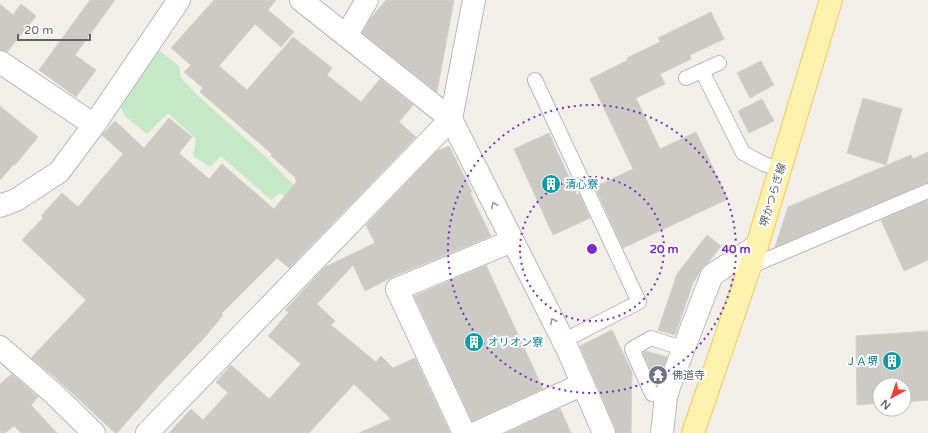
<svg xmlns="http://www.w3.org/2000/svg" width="928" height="433" font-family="'Varela Round','Noto Sans JP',sans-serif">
	<rect width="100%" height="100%" fill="#f1efe8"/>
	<path fill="#c5e8c5" d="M156,48l23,18 2,12 15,16 71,64 49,50 -10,7 -26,-22 -9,7 -50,-44 -11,11 -17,-11 3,-17 -28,-26 -21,21 -21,-17 -7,-12z"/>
	<path fill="#cccac5" stroke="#d6d1c6" d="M90,0h25l-40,55 21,15 -20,27 -37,-27z
		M214,0h62l-8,10 26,22 -13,15 -26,-23 -36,42 28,24 46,-53 39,31 -5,7 34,27 19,-23 33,26 -14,17 17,15 -127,131 -12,-10 -56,56 2,1 -18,22 -44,46 -44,50h-2l-59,-55 -25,-20 55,-58 -64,-60 21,-22 -2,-2 21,-23 16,14 45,-53 -21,-19 13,-14 29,27 25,-30 23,19 -13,16 30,26 13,-15 52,45 23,-28 -2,-2 1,-1 -25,-22 1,-2 -72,-62 3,-4 -19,-16 7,-7 -20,-17z
		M386,0h68l-17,92 -75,-59 8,-14z
		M0,4l13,11 8,-11 15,12 -29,36 -7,-2z
		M711,12l13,27 -34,16 1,4 -31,15 5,10 -29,14 24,51 36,-17 32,67 -105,49 -28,-61 38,-18 -43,-90 38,-19 -1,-2 33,-16 -2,-4z
		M761,61l13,24 -24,13 -13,-25z
		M863,98l39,11 -16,56 -39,-12z
		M762,99l12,22 -25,12 -11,-22z
		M0,106l38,31 -23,28 -1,-1 -14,16z
		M549,133l28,62 2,-1 11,24 -37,17 -39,-86z
		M449,146l23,46 -2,1 21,43 -99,41 -27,14 -12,-26 -36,39 18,17 -4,4 45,37 5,-6 12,12 22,-10 35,75h-91l32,-14 -37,-35 -45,49h-140l22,-24 12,11 25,-27 -12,-11 15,-17 38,34 32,-35 -33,-28 21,-24 -4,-2 40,-43 50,-24 -9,-18 71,-74z
		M928,152v31l-153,64 13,-40 123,-52 2,4z
		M928,200v60l-24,11 -23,-51z
		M707,235l14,11 -13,17 -7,7 -8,13 -18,52 -17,-5 19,-56z
		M486,265l57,124 -71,32 -58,-125z
		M612,330l20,42 -1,61h-15l-1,-5 -35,-82z
		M928,331v69l-24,2v-17h-24v18l-23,2 -1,-69z
		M646,351l21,6 -10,27 -14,-31z
		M12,374l26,23 -7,8 26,28h-36l-7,-7 -9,7h-5v-49z
		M560,408l11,25h-65z"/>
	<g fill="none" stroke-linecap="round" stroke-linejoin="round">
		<defs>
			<path id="service" d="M702,71l41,82 21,11 17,6
				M686,78l33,-15
				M535,80l104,222 -76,39
				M749,267l179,-76
				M666,397l-14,-3 -20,-45 19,-11 33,11"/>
			<path id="minor" d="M301,0l150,119 116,229 37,85
				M346,36l21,-36
				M0,62l94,63
				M0,206l16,-6 43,-28 35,-47 85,-125
				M0,347l53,46 41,40
				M147,433l304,-314 23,-119
				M464,433l-67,-144 115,-48
				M476,433l107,-49
				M662,433l4,-36 4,-13 42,-109 45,-29"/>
			<path id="primary" d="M693,433l64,-187 74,-246"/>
		</defs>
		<use href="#service" stroke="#b5b8bc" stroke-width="16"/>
		<use href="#minor" stroke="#b5b8bc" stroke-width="24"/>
		<use href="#primary" stroke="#f2c960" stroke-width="24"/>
		<use href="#service" stroke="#fff" stroke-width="14"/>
		<use href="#minor" stroke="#fff" stroke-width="22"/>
		<use href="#primary" stroke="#fff2af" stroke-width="22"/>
	</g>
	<defs><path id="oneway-chevron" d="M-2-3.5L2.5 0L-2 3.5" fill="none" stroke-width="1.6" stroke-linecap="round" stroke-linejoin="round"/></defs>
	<g stroke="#979a9d">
		<use href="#oneway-chevron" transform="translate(494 205) rotate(-117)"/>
		<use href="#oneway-chevron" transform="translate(553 321) rotate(-117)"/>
	</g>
	<g fill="none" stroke="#7b2cbf" stroke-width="2" stroke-dasharray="2 4">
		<circle cx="592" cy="249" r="72"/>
		<circle cx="592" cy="249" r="144"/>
	</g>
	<defs>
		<symbol id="building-disc" viewBox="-11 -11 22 22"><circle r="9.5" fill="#0f9aa8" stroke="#fff"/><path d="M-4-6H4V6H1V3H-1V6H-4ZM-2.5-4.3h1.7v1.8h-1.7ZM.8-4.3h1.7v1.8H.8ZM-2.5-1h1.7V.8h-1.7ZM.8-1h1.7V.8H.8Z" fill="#fff"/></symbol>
		<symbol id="temple-disc" viewBox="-11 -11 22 22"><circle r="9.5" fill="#6b7280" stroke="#fff"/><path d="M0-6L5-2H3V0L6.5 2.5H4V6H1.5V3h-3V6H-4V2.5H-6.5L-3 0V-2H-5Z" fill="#fff"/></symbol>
	</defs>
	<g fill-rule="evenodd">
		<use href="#building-disc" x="540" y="173" width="22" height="22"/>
		<use href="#building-disc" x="463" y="331" width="22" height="22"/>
		<use href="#building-disc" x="881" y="350" width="22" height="22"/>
		<use href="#temple-disc" x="647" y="364" width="22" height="22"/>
	</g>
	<g text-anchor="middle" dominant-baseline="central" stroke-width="4" stroke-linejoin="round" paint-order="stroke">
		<g font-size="11" fill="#0d838f" stroke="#fff" text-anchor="start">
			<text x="565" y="184">清心寮</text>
			<text x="488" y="342">オリオン寮</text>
			<text x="878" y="361" text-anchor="end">ＪＡ堺</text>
		</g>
		<g font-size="11" fill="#5f6368" stroke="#fff">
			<text transform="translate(773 195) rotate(-73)">堺かつらぎ線</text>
		</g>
		<g font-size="11" fill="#5b616d" stroke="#fff" text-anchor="start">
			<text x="672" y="375">佛道寺</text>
		</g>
	</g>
	<circle cx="592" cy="249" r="6" fill="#7b2cbf" stroke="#fff" stroke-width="2"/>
	<g font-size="12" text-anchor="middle" font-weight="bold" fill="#7b2cbf" stroke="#fff" stroke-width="4" stroke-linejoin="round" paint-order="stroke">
		<text x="664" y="253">20 m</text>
		<text x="736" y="253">40 m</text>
	</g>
	<g transform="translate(892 397) rotate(220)"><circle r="19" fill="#ffffff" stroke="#bfc1c3"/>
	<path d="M0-3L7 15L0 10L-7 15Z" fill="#ea4335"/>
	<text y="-6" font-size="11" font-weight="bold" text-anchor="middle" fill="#5f6368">N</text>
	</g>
	<path d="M18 34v6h72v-6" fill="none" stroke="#5f6368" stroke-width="2"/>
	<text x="24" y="34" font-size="12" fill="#5f6368" stroke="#ffffff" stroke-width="3" paint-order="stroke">20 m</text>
</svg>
